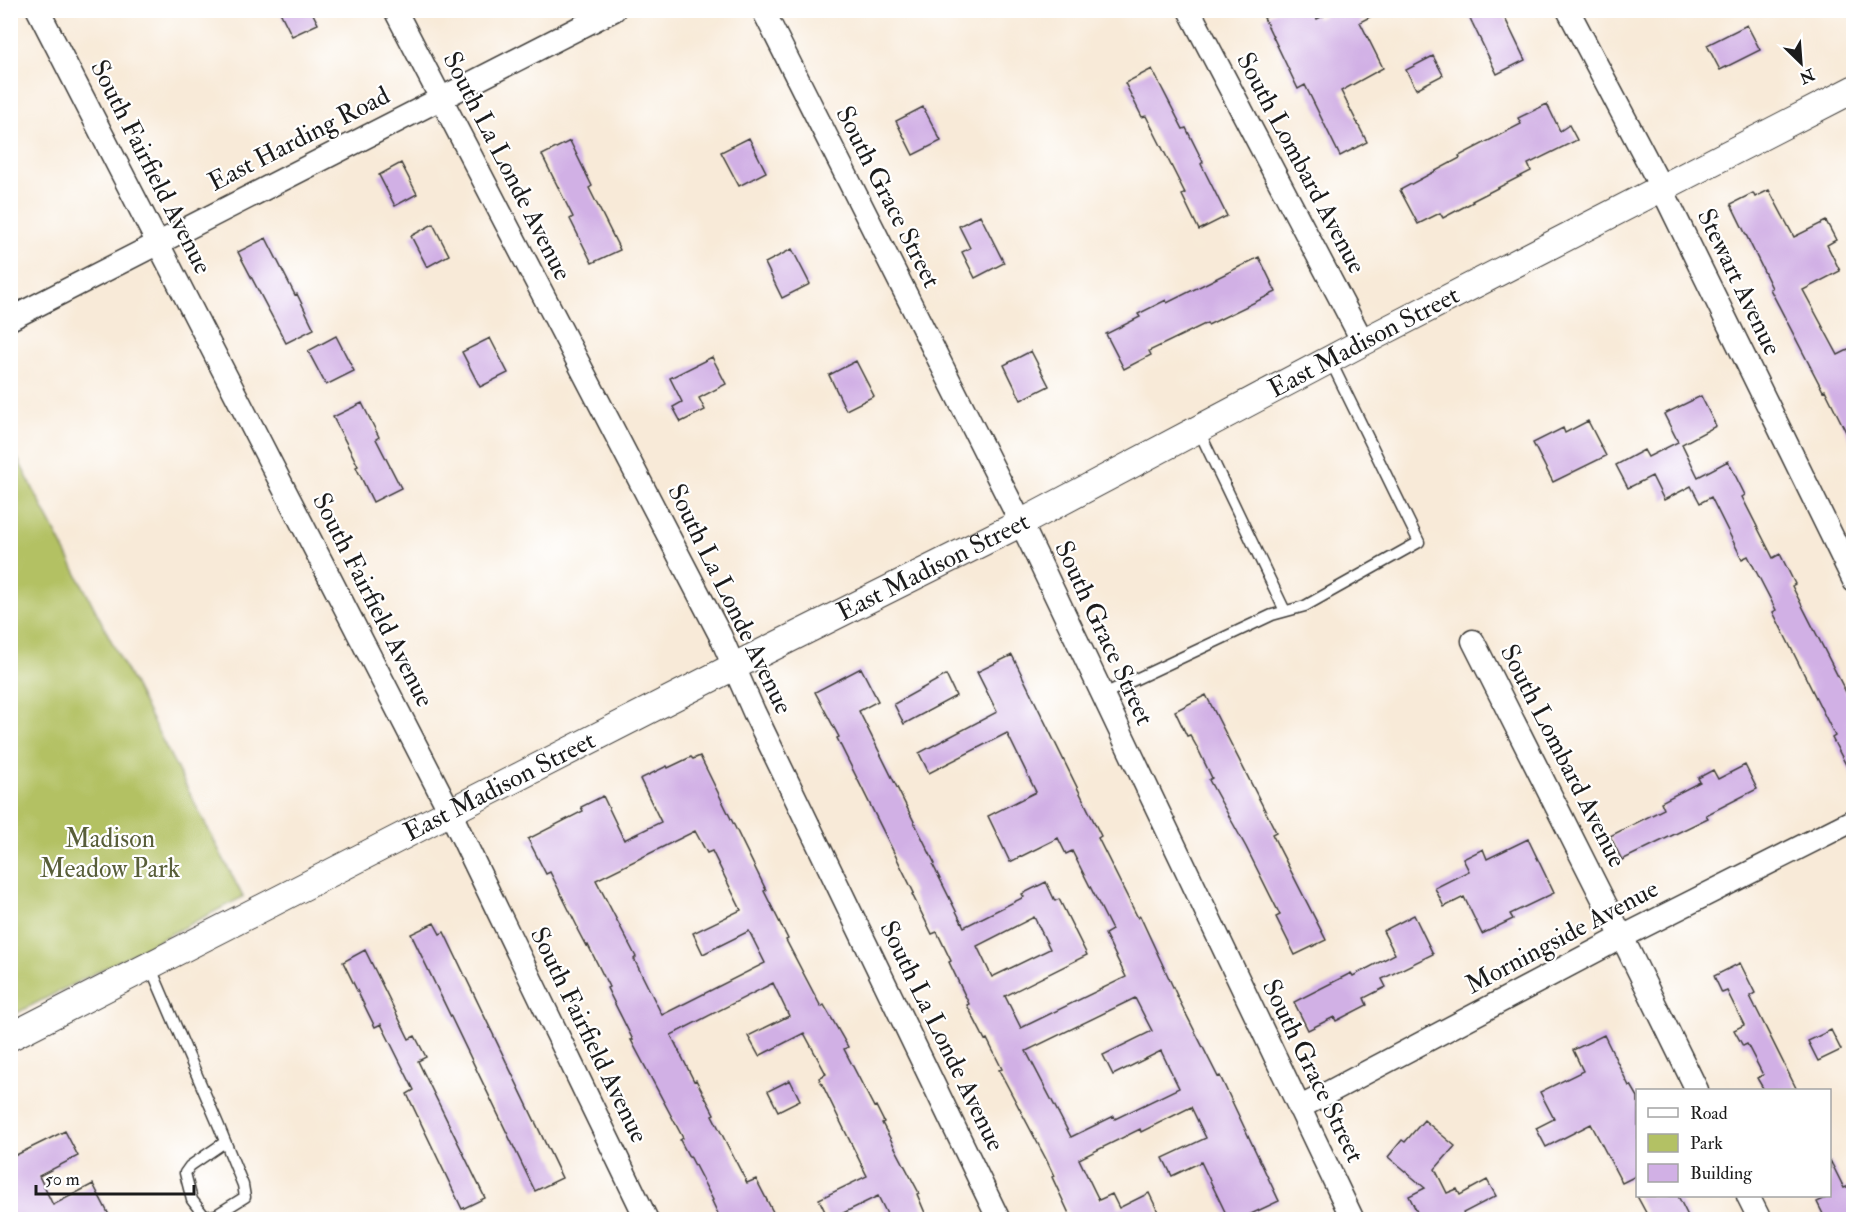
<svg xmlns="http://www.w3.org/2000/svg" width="1864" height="1230" font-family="'IM FELL Double Pica',serif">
	<rect width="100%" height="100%" fill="#fff"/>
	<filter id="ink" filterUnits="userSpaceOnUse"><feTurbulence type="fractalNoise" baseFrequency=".0167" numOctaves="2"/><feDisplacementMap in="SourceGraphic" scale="12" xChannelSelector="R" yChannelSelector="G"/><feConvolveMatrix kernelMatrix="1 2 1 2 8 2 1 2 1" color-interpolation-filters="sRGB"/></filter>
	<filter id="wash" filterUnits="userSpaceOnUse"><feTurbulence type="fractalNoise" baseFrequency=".008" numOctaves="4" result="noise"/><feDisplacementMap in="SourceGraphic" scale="24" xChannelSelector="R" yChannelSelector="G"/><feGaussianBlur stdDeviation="1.35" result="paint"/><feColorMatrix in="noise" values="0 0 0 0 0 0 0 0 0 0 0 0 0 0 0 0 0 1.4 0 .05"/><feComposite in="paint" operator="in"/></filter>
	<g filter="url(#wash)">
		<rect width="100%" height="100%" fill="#f8ead8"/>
		<path fill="#b3c164" stroke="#686e40" stroke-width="1.5" d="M10,444l233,453 -232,119h-1z"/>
		<g id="blocks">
			<path fill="#d1b0e5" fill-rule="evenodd" d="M279,10h32l7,14 -26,12z
				M1278,10h35l4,9 18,-9h48l-23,12 23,46 -42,23 26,51 -27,14 -35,-71 -7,4 -34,-71z
				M1466,10h35l24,50 -28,14z
				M1747,25l13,25 -40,20 -13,-25z
				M1433,56l10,19 -27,14 -10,-19z
				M1152,69l31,60 3,-1 17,34 -2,2 26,52 -28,14 -17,-35 3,-2 -39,-77 -4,1 -17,-34z
				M1547,104l13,27 9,-6 8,15 -49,24 3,7 -59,30 1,1 -30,16 -3,-5 -22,11 -18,-34 60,-32 -1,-2 62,-32 -3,-6z
				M923,107l18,34 -28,14 -17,-34z
				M749,138l17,34 -27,14 -18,-34z
				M570,141l22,45 -3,2 31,62 -28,13 -22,-44 3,-2 -31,-62z
				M401,163l16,31 -22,12 -16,-31z
				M1769,190l25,47 32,-16 10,19 -9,5 13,26 -37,19 35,65 16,-8v101l-29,-58 -2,1 -53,-102 2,-1 -41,-84 22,-11 2,4z
				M980,215l24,48 -29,15 -13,-26 8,-4 -11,-22z
				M433,224l16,31 -22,12 -16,-31z
				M266,238l29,57 2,-1 17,35 -28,14 -48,-91z
				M792,249l18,35 -28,14 -17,-35z
				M1259,257l17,35 -68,33 -1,-2 -58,28 2,4 -27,14 -18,-35 34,-17 -2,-3 28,-14 1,3z
				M336,336l18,35 -28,14 -18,-34z
				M490,338l18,35 -28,14 -18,-35z
				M1031,351l18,35 -28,14 -17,-35z
				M712,357l14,27 -27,14 6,12 -24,12 -8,-15 9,-5 -12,-24z
				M856,361l18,35 -28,14 -17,-35z
				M1701,396l15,30 -34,18 16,33 30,-16 17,34 -3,2 31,61 7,-4 15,30 -3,2 62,122v72l-22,-42 3,-2 -62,-124 3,-2 -28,-54 -6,3 -31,-62 -11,6 -9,-17 -27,14 -12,-24 -24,12 -12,-23 28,-15 4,7 30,-15 -14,-28z
				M362,403l17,34 -3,2 25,49 -28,14 -17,-35 2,-1 -25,-49z
				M1588,421l18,35 -53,26 -20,-39 30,-15 2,5z
				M1012,655l89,181 -3,2 40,80 2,-2 40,86 38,75 2,-1 59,125 -41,19h-9l-28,-58 -29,14 -9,-18 43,-20 -15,-31 -50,25 -1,-3 -61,30 20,41 13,-6 7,14 30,-15 13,27h-90l-20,-43 2,-1 -8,-17 -47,-89 3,-1 -15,-30 -2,1 -18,-35 2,-1 -20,-42 2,-1 -14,-29 -5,2 -20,-40 2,-1 -77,-155 2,-1 -24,-45 46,-24 17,33 -19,10 76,153 -2,1 31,62 60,-30 -2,-3 24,-12 9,19 4,-2 28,56 -82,41 16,32 105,-51 -21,-43 7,-4 -40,-79 -6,3 -8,-16 -48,24 -10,-21 -12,-25 48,-24 -29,-59 -78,40 -10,-20 78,-41 -20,-40zM1034,917l16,32 -58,28 -15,-31zM1135,998l17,33 -49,24 10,20 48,-24 18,37 -64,31 -1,-3 -43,21 -45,-86z
				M946,675l10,21 -52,28 -10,-20z
				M1206,695l70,137 -4,2 54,106 -31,15 -19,-38 4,-2 -34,-68 -37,-67 3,-2 -14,-29 -8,-14 -3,1 -12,-25z
				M700,756l66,134 -2,1 24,48 -2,1 35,67 3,-2 24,42 -4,2 30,58 2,-1 8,16 -2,1 37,70 -2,1 11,26h-38l-12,-24 -49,24 -10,-21 48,-23 -48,-98 7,-4 -22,-41 -45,23 -11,-20 41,-20 -16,-33 -102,52 23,46 2,-1 18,34 -2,1 35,68 9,-4 18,35 -11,6h-42l-9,-19 1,-1 -23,-44 -1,1 -9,-17 3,-2 -52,-98h2l-26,-52 2,-1 -21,-42 -2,1 -9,-17 1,-1 -28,-56 -4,2 -18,-35 55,-28 -2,-4 22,-11 21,44 37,-18 -21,-43 27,-13 1,2 23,-11 2,2zM695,831l12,22 5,-2 29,59 -48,23 10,21 46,-23 16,32 -103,52 -28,-56 2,-2 -40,-77z
				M1745,765l12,24 -51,26 2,3 -86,42 -12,-24 54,-27 -3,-7 39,-20 -2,-4 15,-8 5,9z
				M1528,839l26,54 -44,21 3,5 -31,15 -18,-37 -20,10 -9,-19 34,-17 -6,-12 20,-10 4,10z
				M1414,915l19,39 -51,25 4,8 -22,11 3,7 -31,16 -2,-4 -26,13 -14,-28 57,-29 2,3 42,-22 -12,-23z
				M434,923l6,11 4,-2 118,246 -27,13 -124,-257z
				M365,950l44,89 6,-3 11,21 -8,4 67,137 -23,11 -55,-115 7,-4 -33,-66 -6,3 -32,-65z
				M1740,963l15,30 -5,3 47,94h-33l-7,-12 6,-3 -16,-31 -4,2 -9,-16 10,-5 -17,-34 -5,2 -8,-17z
				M1831,1030l10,20 -23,11 -10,-20z
				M1604,1035l25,51 2,-1 7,12v78l-16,8 -31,-59 -45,23 -10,-19 18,-9 -14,-27 43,-21 -10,-21z
				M790,1080l10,20 -22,11 -10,-20z
				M1424,1120l31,26 -20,23 12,24 10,-4 3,6 27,-15 9,16 -33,17 3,7h-45l-12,-24 16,-8 -37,-31 14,-17 3,2z
				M65,1131l13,25 -39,20 14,29 40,-21 16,31 -10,5h-89v-62z
				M1830,1160l14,28 10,-4v36h-28l-9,-18 13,-6z
				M1637,1196h41l12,24h-40z"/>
		</g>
	</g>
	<g filter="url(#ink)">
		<use href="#blocks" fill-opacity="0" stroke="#3d3b38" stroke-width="1.5"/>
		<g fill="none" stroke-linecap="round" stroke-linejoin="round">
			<defs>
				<path id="service" d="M1198,429l87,182
					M1102,695l170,-80 33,-9 114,-64 -89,-182
					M150,966l68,158 25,61 2,12 -29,18 -11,2 -13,-17 -7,-27 5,-7 35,-24"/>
				<path id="minor" d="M38,10l412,802 197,408
					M395,10l325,625 34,77 245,508
					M763,10l258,513 332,697
					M1189,10l174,332
					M1568,10l94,179 192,392
					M10,319l604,-309
					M1473,641l149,296 75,153
					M1299,1108l323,-171 232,-117
					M1748,1196l12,24"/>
				<g id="tertiary">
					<path id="s1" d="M10,1037l723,-370 288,-144 342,-181 491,-253"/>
				</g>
			</defs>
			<use href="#service" stroke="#3d3b38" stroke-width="13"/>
			<use href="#minor" stroke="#3d3b38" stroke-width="25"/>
			<use href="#tertiary" stroke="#3d3b38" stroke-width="29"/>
			<use href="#service" stroke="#fff" stroke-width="10"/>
			<use href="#minor" stroke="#fff" stroke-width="22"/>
			<use href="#tertiary" stroke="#fff" stroke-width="27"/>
		</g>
	</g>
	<g text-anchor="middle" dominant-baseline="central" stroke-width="4.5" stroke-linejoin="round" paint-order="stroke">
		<g font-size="26" fill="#1c1c1c" stroke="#fff">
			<text transform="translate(299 139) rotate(-27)">East Harding Road</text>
			<text transform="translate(1301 163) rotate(62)">South Lombard Avenue</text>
			<text transform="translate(507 166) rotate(63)">South La Londe Avenue</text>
			<text transform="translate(151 167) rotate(63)">South Fairfield Avenue</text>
			<text transform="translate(888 197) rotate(63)">South Grace Street</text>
			<text transform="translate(1739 282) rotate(64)">Stewart Avenue</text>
			<text stroke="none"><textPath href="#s1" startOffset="1522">East Madison Street</textPath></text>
			<text stroke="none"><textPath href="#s1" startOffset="1036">East Madison Street</textPath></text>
			<text transform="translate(730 599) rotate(64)">South La Londe Avenue</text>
			<text transform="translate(373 600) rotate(63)">South Fairfield Avenue</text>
			<text transform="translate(1104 633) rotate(65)">South Grace Street</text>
			<text transform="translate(1563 756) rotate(63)">South Lombard Avenue</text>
			<text stroke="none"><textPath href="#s1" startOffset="550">East Madison Street</textPath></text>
			<text transform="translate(1562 937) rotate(-28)">Morningside Avenue</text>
			<text transform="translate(589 1035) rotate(64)">South Fairfield Avenue</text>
			<text transform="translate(942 1036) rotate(64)">South La Londe Avenue</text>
			<text transform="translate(1313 1071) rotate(64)">South Grace Street</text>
		</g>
		<g font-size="26" fill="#585e39" stroke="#fff">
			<text x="110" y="839">Madison<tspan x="110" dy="30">Meadow Park</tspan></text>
		</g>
	</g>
	<rect width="1864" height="1230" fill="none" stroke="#fff" stroke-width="36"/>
	<rect x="1636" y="1089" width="195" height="108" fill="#ffffff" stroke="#a4a4a4" stroke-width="1.5"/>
	<rect x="1648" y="1108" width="30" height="9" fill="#ffffff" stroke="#a4a4a4" stroke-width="1.5"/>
	<text x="1690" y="1119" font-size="18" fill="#1c1c1c">Road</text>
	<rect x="1648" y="1134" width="30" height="18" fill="#b3c164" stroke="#a4a4a4" stroke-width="1.5"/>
	<text x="1690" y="1149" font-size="18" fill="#1c1c1c">Park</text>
	<rect x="1648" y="1164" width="30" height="18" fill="#d1b0e5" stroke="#a4a4a4" stroke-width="1.5"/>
	<text x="1690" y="1179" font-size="18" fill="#1c1c1c">Building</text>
	<g transform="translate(1801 63) rotate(155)" stroke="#ffffff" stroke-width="4.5" paint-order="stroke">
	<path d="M0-4.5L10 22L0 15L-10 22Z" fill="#1c1c1c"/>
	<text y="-9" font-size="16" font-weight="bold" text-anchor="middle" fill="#1c1c1c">N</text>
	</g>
	<path d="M36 1185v9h158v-9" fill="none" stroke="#1c1c1c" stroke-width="3"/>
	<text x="45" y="1185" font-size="18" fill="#1c1c1c" stroke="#ffffff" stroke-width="4.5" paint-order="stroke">50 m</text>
</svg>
